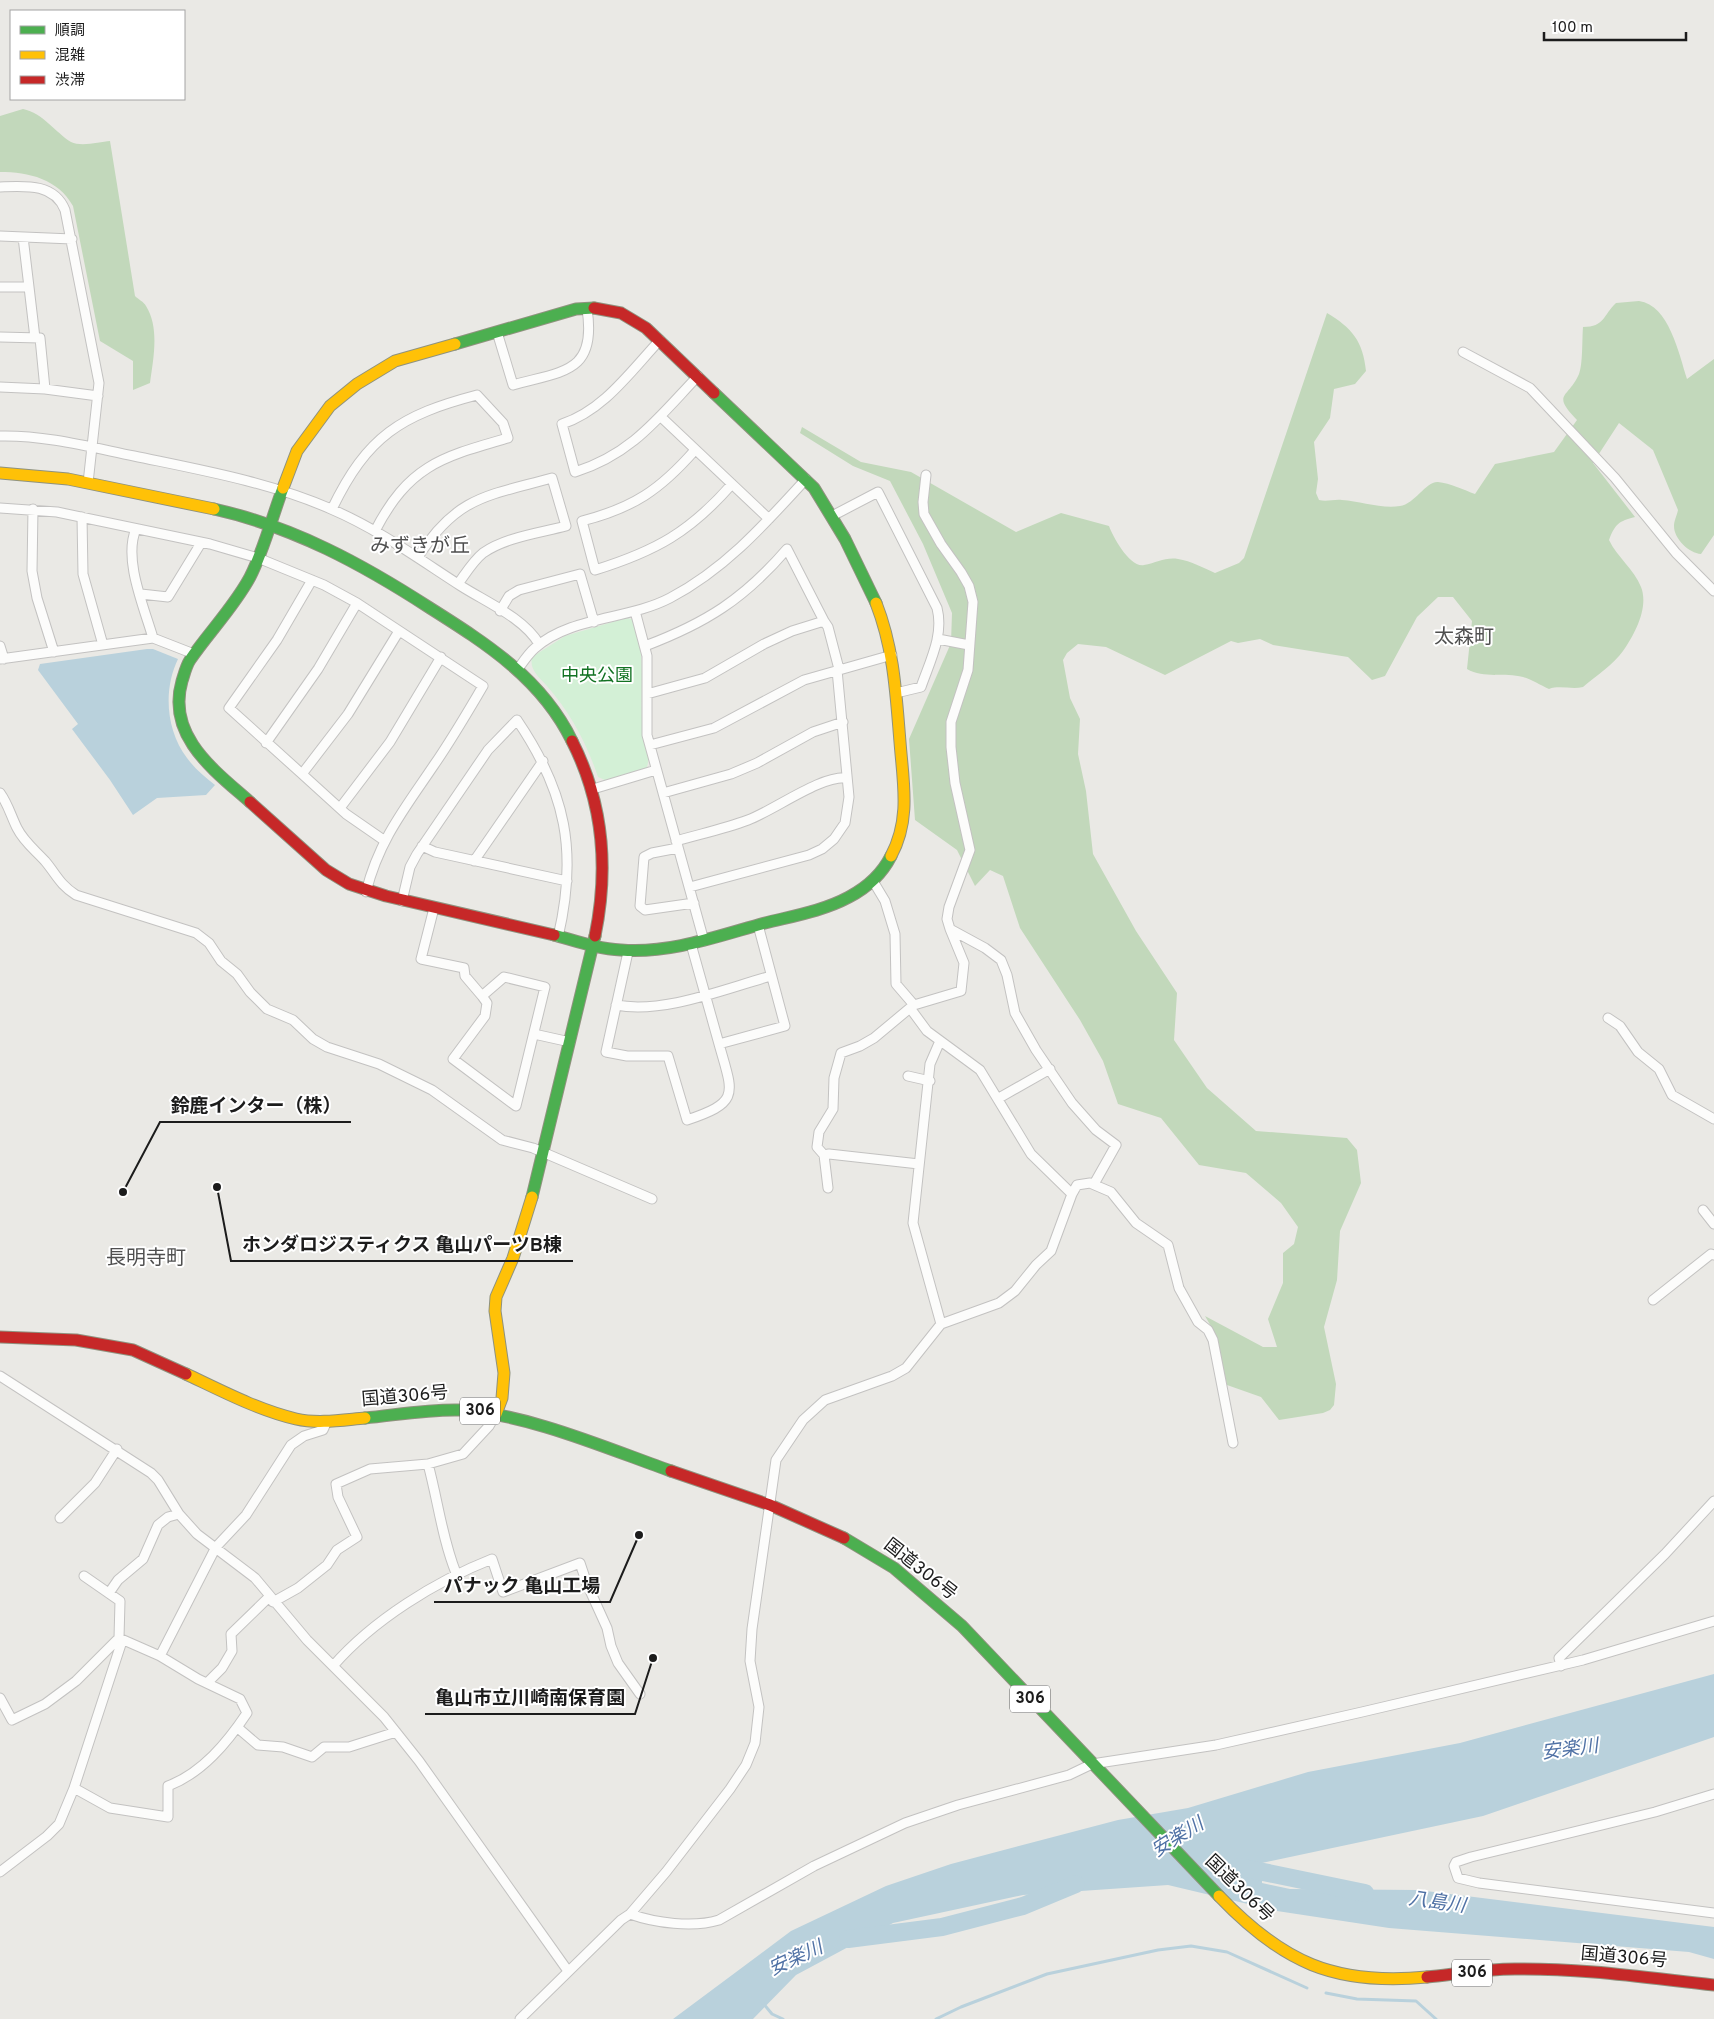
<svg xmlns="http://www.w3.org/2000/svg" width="1714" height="2019" font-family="Overpass,'Noto Sans JP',sans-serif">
	<rect width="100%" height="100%" fill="#eae9e5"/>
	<path fill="#c2d8bb" d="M23,109c20,4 33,24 48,33 10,5 29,0 39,-1l25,155c3,3 9,6 11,10 14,22 7,54 4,77l-17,7v-29l-33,-20 -27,-135c-15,-27 -44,-34 -73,-34v-56z
		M1639,301c30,4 40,53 48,78l27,-20v176l-13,19c-12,-1 -27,-15 -27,-28 0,-5 3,-11 4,-16l-25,-60 -34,-27 -26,40 42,54c-16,4 -20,7 -26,23 8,17 25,29 32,47 8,20 -6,47 -18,64 -9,13 -27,25 -40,36 -11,3 -23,-2 -34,2 -9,-4 -18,-10 -26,-12 -18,-5 -39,2 -56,-8l5,-48 -19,-24h-15l-21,20 -32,59 -13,4 -24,-23 -75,-12 -13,-6 -22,4 -7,-2 -66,34 -59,-28 -28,-3 -11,9 -4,7 7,38 10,21 -2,35 8,37 7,63 43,77 41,62 -3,47 33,48 49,43 91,7 10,12 4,33 -21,48 -3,49 -13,47 12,57 -2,21 -4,5 -7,3 -44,7 -18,-23 -34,-12 -11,-50 -11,-19 58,31h14l-9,-28 15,-36v-30l11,-9 4,-17 -17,-24 -35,-30 -47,-8 -38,-47 -43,-14 -15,-43 -23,-41 -60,-92 -17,-52 -13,-6 -15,16 -18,-36 -42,-30 -6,-81 42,-96 1,-30 -29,-69 -33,-63 -37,-15 -53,-33 2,-6 59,35 50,10 105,60 45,-19 48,13c4,11 21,42 35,39 13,-2 21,-8 34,-6 13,2 26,9 37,14l24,-10 5,-5 83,-245c25,15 36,28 39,58l-11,13 -21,5 -4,29 -16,24 4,37 -2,14 3,7c8,2 15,-1 23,0 18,1 39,9 58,6 15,-2 26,-25 38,-24 12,1 26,8 37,12l20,-30 59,-12 23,-32c-26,-27 -9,-21 2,-46 4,-10 3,-35 4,-47 22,0 20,-12 33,-24z"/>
	<path fill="#d3f0d6" d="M626,618l6,1c15,34 8,66 10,101 1,16 11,35 4,49l-41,11 -7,-3c-11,-33 -28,-65 -51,-91 -8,-9 -18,-16 -15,-29l33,-21z"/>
	<path fill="#b9d1dc" d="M147,649h6l25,10c-15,31 -12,71 9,99 8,11 18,19 28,27l-9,10 -49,3 -24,17 -23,-35 -38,-51 6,-5 -40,-54 2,-6z
		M1714,1674v63l-231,79 -221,47v20l28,6 128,1 296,37v32l-25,-7 -300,-24 -112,-17 -109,-26 -145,10 -130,28 -97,52 -43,44h-80l118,-88 95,-45 65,-22 167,-44 70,-12 120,-36 152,-29z"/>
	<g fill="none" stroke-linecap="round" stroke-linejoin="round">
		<path stroke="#b9d1dc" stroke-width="3" d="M1326,1993l31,6 59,2 20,18
			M762,2002l10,12 11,5
			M936,2019l25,-12 86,-33 111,-24 33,-4 36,6 80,36"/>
		<path stroke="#b9d1dc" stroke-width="18" d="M1239,1867l126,26
			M848,1939l94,-12 81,-21 53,-22"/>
		<defs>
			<path id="street" d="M0,187c25,-1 54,-4 65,23l34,173 -11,100
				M0,236l72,3
				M0,287h29l-6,-50
				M29,287l6,51
				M497,332l16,53c50,-14 84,-12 74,-76
				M0,337l40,1 5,51
				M660,340c-30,32 -56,70 -98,84l13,48c57,-18 83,-54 123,-96
				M1463,352l67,36 85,90 61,75 38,38
				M0,387l45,2 53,7
				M660,416l109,103
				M0,436c45,-1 90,11 134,20 67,14 135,26 197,53 47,20 88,50 130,77 25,16 63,32 78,58
				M695,450c-35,40 -62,58 -113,71l13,49c61,-19 95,-38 137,-86
				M926,475l-3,27 1,12 17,30 20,28 8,14 4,16 -5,68 -17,52v25l4,36 15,67 -21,57 -2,12 3,10
				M0,508l57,4 153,32 48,14 66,27 33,18 126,83c-16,27 -31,53 -49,79 -29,43 -55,75 -68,127
				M33,509l-1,62 5,27 17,54
				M332,509c35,-73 69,-94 145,-114l26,28 5,15c-66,19 -99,27 -133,93
				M832,516l46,-24 59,116c7,27 -7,53 -16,79l-25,6
				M82,517l1,57 20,71
				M136,529c-13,30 8,78 17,109
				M418,557c39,-61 69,-61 134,-79l14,48c-26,7 -60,11 -83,27 -10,8 -17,20 -25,31
				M141,594l27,3 33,-54
				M500,611l9,-15 10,-6 61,-16 14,48
				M635,611l12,45v79l57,206
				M824,621l4,6 11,42
				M938,639l31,6
				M0,646l4,13
				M645,646c61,-23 99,-47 142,-97l37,72 -32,10 -28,13 -59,34 -58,16
				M0,659l153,-21 41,16
				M518,669c5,-7 10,-15 17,-21 36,-32 93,-28 135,-50 55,-29 94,-73 136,-119
				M266,743l52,-74 39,-66
				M650,745l64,-17 90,-48 88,-25
				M302,774l-73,-66 48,-68 35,-60
				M593,789l63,-19
				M0,793c8,11 11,23 17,35 7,14 18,22 28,33 11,13 15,24 31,34l120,38 13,10 12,18 16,13 13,18 17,17 26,11 20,19 14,8 52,17 53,26 70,50 31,8 119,51
				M663,793l68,-19 26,-11 56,-31 30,-10
				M340,808l50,-66 51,-85
				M385,841l-39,-27 -44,-40 46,-60 51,-83
				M676,841c24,-7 48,-12 72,-21 27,-10 73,-45 99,-42
				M422,846l13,6 132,29
				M678,848l-26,5 -8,4 -4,49 5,4 49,-7
				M474,861l69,-100
				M873,881l12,20 10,33 1,50 18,21
				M690,887l119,-32 13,-6 12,-10 11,-16 4,-26 -12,-127
				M402,901l8,-34 7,-13 71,-104 29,-30c49,72 61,132 41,217
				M434,908l-13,51 43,9 1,8 17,20 22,-19 41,10 -29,119 -63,-47 32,-43 2,-13 -5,-7
				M691,944l28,100
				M628,952l-22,100 21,4h41l19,64c54,-18 46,-26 32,-76l66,-18 -27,-101
				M616,1005c48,9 108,-16 155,-29
				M1608,1018l12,8 18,26 21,17 13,26 42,24
				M534,1034l36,8
				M940,1041l-10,23 -17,159 28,101
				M908,1076l22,5
				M999,1098l51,-29
				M824,1155l-7,-8 2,-15 14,-23 1,-31 7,-25 19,-7 14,-8 36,-30
				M828,1188l-4,-33 5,-1 90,10
				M1072,1194l-41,-40 -51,-84 -53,-39 -17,-23 4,-3 47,-14 3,-28 -14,-34 35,19 16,12 6,15 8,38 21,37 36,53 24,27 20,15 -22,39
				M1703,1210l11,14
				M1653,1300l58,-46 3,1
				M0,1376l151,97 7,7 21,34 18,20 58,44 52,62 77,77 35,44 149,210
				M60,1518l35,-35 22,-34
				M456,1573c-14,-35 -18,-72 -28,-109l35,-10 26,-28 7,-12
				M84,1576l36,25 -1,37
				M109,1593l9,-13 25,-21 15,-34 10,-8 11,-3
				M273,1602l25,-14 29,-23 10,-15 20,-13 -19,-40 -2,-13 34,-15 58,-5
				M333,1666c40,-46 103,-85 159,-107l11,33 77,-29 7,21 20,44 4,18 7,17 22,31
				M1561,1666l-2,-8 106,-104 49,-53
				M207,1683l15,-15 10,-17 -1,-17 38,-37
				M0,1698l12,22 33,-16 31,-23 43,-43 41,18 56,-109 30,-32 45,-70 13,-9 19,-6 4,-9
				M238,1728l20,17 25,2 29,10 12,-10h25l47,-15
				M74,1788l36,20 58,9v-31c34,-13 59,-43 79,-73l-7,-14 -42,-20 -38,-23
				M1714,1794l-59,18 -184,45 -15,5 -2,4 4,12 21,5 235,30
				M0,1872l47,-36 12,-12 15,-36 48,-147
				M630,1914l36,-42 64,-83 16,-24 9,-22 4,-36 -9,-46 2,-32 24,-169 27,-40 22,-20 67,-24 14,-8 35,-44 58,-21 16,-12 21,-26 15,-14 21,-57 5,-9 13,-2 21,9 25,31 32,22 11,43 19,34 10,8 5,10 20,103
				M520,2019l101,-99 9,-6c25,9 63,14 89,6l95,-54 91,-43 53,-18 111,-30 23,-11 124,-19 146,-33 221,-52 131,-39"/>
			<path id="fast" d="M455,344l121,-35 18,-1
				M714,393l100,95 31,51 31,64
				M214,509c80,18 148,55 216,99 57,36 112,71 142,133
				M250,802c-35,-31 -84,-66 -68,-121 2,-6 4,-15 8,-21 19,-28 44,-53 60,-83 14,-27 22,-60 33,-89
				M554,935c22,6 44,14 67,15 49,4 97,-14 144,-27 28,-7 58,-12 84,-26 17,-9 33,-23 42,-41
				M532,1197l63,-261
				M365,1418c31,-3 64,-9 95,-8 68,4 146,38 211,61
				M844,1538l50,30 68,58 257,270"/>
			<path id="slow" d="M0,473l68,6 146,30
				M283,488l14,-37 33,-45 27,-22 38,-23 60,-17
				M876,603c18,46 20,91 24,139 3,40 11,77 -9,114
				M186,1374c36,17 72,36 110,45 22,5 46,1 69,-1
				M496,1414l6,-16 2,-25 -9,-62 1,-14 17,-39 19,-61
				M1219,1896c63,66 115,90 208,81"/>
			<path id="jam" d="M594,308l27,5 25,15 68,65
				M572,741c32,63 37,127 23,195
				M250,802l76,68 23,14 37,12 168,39
				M0,1337l76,3 57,10 53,24
				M671,1471l99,34 74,33
				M1427,1977c29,-3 59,-8 88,-8 67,-1 133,9 199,16"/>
		</defs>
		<use href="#street" stroke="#c3c2c1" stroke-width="11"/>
		<use href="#fast" stroke="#8f927e" stroke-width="13"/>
		<use href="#slow" stroke="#8f927e" stroke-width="13"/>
		<use href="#jam" stroke="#8f927e" stroke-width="13"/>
		<use href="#street" stroke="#fcfcfb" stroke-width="9"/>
		<use href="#fast" stroke="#4caf50" stroke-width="11"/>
		<use href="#slow" stroke="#ffc107" stroke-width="11"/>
		<use href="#jam" stroke="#c62828" stroke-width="11"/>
	</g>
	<g text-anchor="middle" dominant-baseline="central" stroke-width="4" stroke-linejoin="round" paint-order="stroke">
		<g fill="#fff" stroke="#606060" stroke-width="1">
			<rect x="460" y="1397.5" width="40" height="27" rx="4"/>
			<rect x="1010" y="1685.5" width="40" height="27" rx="4"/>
			<rect x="1452" y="1959.5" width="40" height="27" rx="4"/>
		</g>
		<g font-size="16" font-weight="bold" fill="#1c1c1c">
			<text x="480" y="1411">306</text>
			<text x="1030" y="1699">306</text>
			<text x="1472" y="1973">306</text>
		</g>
		<g font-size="18" fill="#127223" stroke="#fff">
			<text x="597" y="676">中央公園</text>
		</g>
		<g font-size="18" fill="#1c1c1c" stroke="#fff">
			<text transform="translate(405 1397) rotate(-5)">国道306号</text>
			<text transform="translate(920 1570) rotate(38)">国道306号</text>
			<text transform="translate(1239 1889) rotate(44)">国道306号</text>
			<text transform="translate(1624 1958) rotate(5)">国道306号</text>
		</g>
		<g font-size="19" font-style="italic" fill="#4f71a5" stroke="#fff">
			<text transform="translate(1570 1750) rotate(-7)">安楽川</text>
			<text transform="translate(1178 1838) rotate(-32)">安楽川</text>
			<text transform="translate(1437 1903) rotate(8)">八島川</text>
			<text transform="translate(796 1959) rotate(-25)">安楽川</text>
		</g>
		<g font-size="20" fill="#4f4f4f" stroke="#fff">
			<text x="420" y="547">みずきが丘</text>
			<text x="1464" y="638">太森町</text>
			<text x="146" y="1259">長明寺町</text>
		</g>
	</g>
	<path fill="none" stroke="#1c1c1c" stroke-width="2" d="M123 1192L160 1122H351M217 1187L231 1261H573M639 1535L610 1602H434M653 1658L635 1714H425"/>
	<g fill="#1c1c1c" stroke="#fff" stroke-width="2">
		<circle cx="123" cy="1192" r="5"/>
		<circle cx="217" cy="1187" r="5"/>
		<circle cx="639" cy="1535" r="5"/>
		<circle cx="653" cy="1658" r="5"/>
	</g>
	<g font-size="19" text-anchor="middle" font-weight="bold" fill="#1c1c1c" stroke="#fff" stroke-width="4" stroke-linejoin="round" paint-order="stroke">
		<text x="256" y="1112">鈴鹿インター（株）</text>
		<text x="402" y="1251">ホンダロジスティクス 亀山パーツB棟</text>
		<text x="522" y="1592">パナック 亀山工場</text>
		<text x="530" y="1704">亀山市立川崎南保育園</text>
	</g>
	<rect x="10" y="10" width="175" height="90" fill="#ffffff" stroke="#a4a4a4"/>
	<rect x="20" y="26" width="25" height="8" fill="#4caf50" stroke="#a4a4a4"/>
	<text x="55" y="35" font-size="15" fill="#1c1c1c">順調</text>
	<rect x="20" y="51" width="25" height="8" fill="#ffc107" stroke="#a4a4a4"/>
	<text x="55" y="60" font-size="15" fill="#1c1c1c">混雑</text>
	<rect x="20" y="76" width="25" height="8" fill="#c62828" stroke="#a4a4a4"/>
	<text x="55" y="85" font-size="15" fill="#1c1c1c">渋滞</text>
	<path d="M1544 32v8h142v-8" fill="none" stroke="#1c1c1c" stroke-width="2.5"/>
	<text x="1552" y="32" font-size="15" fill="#1c1c1c" stroke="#ffffff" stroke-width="4" paint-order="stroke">100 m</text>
</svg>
